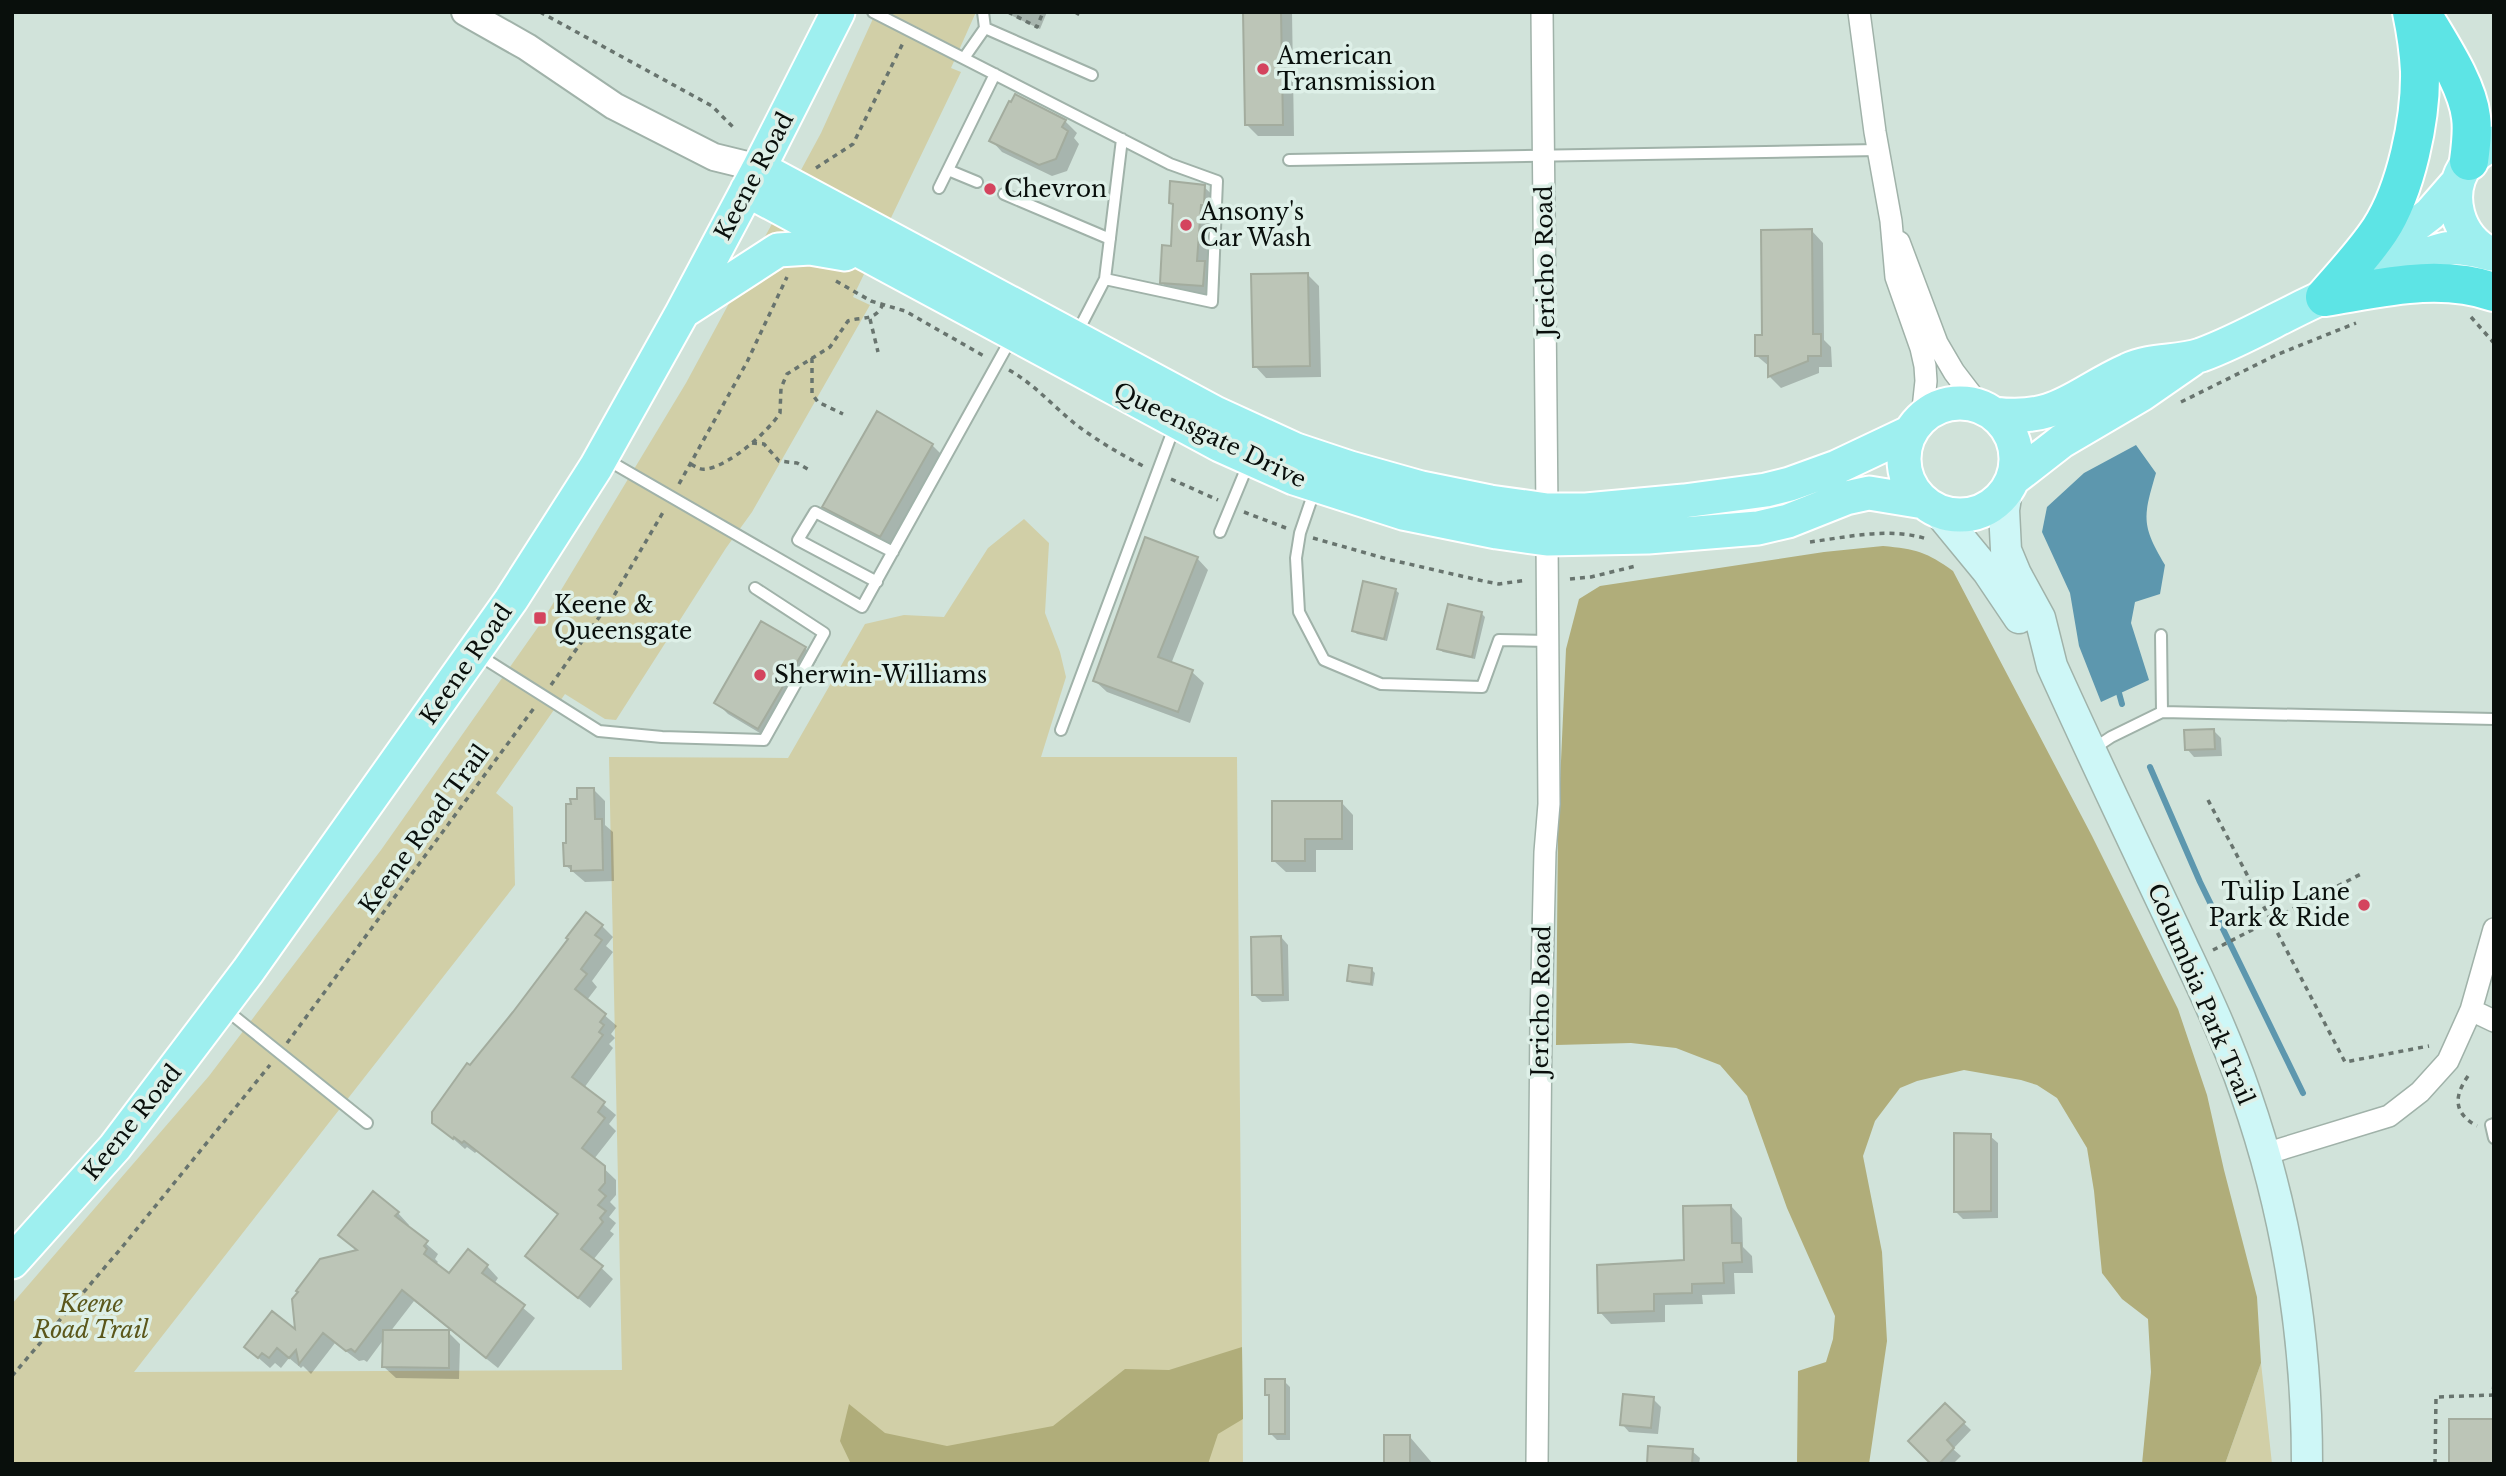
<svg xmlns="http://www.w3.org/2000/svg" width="2506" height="1476" font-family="'Libre Baskerville',serif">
	<rect width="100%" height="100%" fill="#d1e3da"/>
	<path fill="#d1cfa7" d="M876,12h100l-25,56 10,4 -108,225 17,8 -118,207 -26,36 -110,172 -11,-1 -40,-25 -69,99 17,14 2,78 -381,487 488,-2 -13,-613 179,1 77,-134 39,-9 40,2 44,-69 36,-29 25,24 -4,70 15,39 6,25 -25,80h196l6,707h-1231v-160l197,-228 172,-226 162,-230 143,-237 135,-250z
		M2261,1363l11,101h-47z"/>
	<path fill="#b0ad7a" d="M1883,546c33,3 44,6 70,25l139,265 86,173 29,86 17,75 33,127 4,66 -36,101h-83l9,-92 -3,-53 -26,-20 -20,-26 -8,-82 -7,-43 -30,-50 -20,-13 -16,-5 -57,-10 -47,11 -17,7 -25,33 -12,35 19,96 5,89 -18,123h-72l1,-93 28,-9 7,-23 2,-23 -48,-108 -40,-112 -27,-31 -44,-17 -45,-5 -75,2 2,-216 8,-180 13,-50 21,-13 224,-34z
		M1242,1347l1,72 -25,15 -10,30h-357l-11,-23 9,-37 36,29 62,13 106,-20 72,-57 44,1z"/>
	<path fill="#5d97ae" d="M2136,445l20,28c-13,44 -15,52 9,92l-5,29 -25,8 -4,21 18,57 -48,22 -22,-56 -9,-53 -28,-61 5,-25 37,-34z"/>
	<path fill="#0003" d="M1004,12h43l-7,17z
		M1245,12h47l2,124h-36l-11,-11z
		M1065,121l12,12 -3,5 5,6 -12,27 -15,5 -50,-24 -11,-12z
		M1204,187l16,15 -7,69 7,7 -2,23 -41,-3 -16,-16 11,-34 3,-41 -4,-4z
		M1812,231l11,12 1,97 7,7 1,20h-13v6l-38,15 -11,-11v-10l-13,-11z
		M1308,275l11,11 2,91 -55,1 -11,-12z
		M932,445l16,16 -52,90 -56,-29 -16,-16z
		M1197,558l11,12 -37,94 21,8 12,11 -14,40 -83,-31 -12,-11z
		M1395,590l4,3 -12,48 -30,-7 -3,-3z
		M1482,614l3,3 -10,42 -32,-7 -4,-3z
		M805,648l12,12 -47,79 -42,-25 -12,-12z
		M2214,731l7,7 1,18 -28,1 -7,-8z
		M593,789l12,12v24l8,7 1,49 -29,1 -20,-17 7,-60z
		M1342,803l11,12v35h-37v22h-30l-12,-11z
		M602,926l11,11 -7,9 7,6 -21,29 5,6 -10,13 30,26 -6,8 4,4 -6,6 4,4 -29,40 32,27 -7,9 7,7 -22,28 22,21v15l-6,7 6,6 -7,9 7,6 -6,8 4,3 -21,26 20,19 -23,29 -63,-52 32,-40 -82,-65 -2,2 -8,-6 -2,2 -31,-27 36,-54z
		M1281,937l7,8 1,56 -27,1 -8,-7z
		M1372,970l3,3 -2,13 -21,-3 -3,-3z
		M1990,1136l8,7v75l-35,1 -7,-7z
		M1731,1206l11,12 1,29 9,9 1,17h-19l1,21 -33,1 1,9 -38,1v17l-54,2 -11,-12 86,-50z
		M398,1213l11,12 -2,2 31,27 -3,5 3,3 -3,3 15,11 37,-10 11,12 -4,6 41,34 -37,50 -84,-67 -24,31h58l12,12 -1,35 -63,-1 -12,-11v-28l-17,23 -3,-2 -5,1 -24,-18 -24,31 -8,-8 -2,2 -12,-10 -8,10 -6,-5 -5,5 -24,-21 51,-14 61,-81 -18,-17z
		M1284,1381l6,6v53h-13l-6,-6 -1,-36 -3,-4z
		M1653,1399l8,8 -3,27 -29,-2 -7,-8z
		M1945,1405l26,25 -18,19 8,7 -8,8h-20z
		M1410,1437l23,27h-48z
		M1692,1451l8,7 -1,6h-50z"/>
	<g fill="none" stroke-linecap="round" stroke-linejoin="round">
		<path stroke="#5d97ae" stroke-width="6" d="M2119,693l3,11
			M2150,767l50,115 103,211"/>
	</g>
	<path fill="#bcc5b7" stroke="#a3ac9e" stroke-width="2" d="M1243,12h38l2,113h-38z
		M1015,94l51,26 -4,7 6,4 -12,28 -17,6 -50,-24 20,-40 2,1z
		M1170,181l35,4 -1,20h-3l-4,56h8l-2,25 -43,-3 2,-38 9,1 2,-42 -4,-1z
		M1812,229l1,105h8v22h-13v5l-40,16v-21h-13v-21h7l-1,-105z
		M1308,273l2,93 -57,1 -2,-93z
		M877,411l56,33 -53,93 -58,-30z
		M1145,537l53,20 -40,100 35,13 -15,42 -85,-31z
		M1363,581l33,8 -12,50 -32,-8z
		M1448,604l34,8 -10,45 -35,-8z
		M761,621l45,26 -48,82 -44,-26z
		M2214,729l1,20 -30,1 -1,-20z
		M577,788h17l1,31h7l1,51 -32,1v-5h-7l-1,-23h3v-39h5l-1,-5h7z
		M1272,801h70v38h-37v22h-33z
		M586,912l17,13 -8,10 7,5 -21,29 6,5 -12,15 31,25 -6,8 4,3 -5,7 4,3 -31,42 33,25 -7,10 7,6 -23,30 23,18v17l-6,7 7,6 -8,9 8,6 -6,7 3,4 -22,27 22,17 -25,32 -53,-42 33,-42 -94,-73 -2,2 -8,-6 -1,2 -21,-16v-11l35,-49 3,2 43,-53 55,-73 -2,-1z
		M1281,936l2,59h-31l-1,-58z
		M1349,965l23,3 -1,16 -24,-3z
		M1954,1133l37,1v77l-37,1z
		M373,1191l26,21 -4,4 33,25 -4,5 3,3 -3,5 25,19 19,-24 20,16 -6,8 43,32 -39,53 -84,-68 -47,62 -4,-3 -5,2 -23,-18 -24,31 -3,-14 -7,8 -12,-10 -8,10 -7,-5 -4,5 -14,-11 28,-36 23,18 -3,-30 6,-7 -2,-1 24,-32 37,-9 -19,-15z
		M1731,1205l1,38h9l1,19 -19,1 1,20 -32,1v9l-38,1v17l-56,2 -1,-48 87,-5 -1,-54z
		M383,1330h66v38l-67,-1z
		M1265,1379h20v55h-16v-39h-4z
		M1623,1394l31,3 -3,31 -31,-3z
		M1945,1403l20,19 -18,18 7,8 -15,16h-8l-23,-23z
		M2449,1419h45v45h-45z
		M1384,1435h26v29h-26z
		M1648,1446l45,3 -1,15h-45z"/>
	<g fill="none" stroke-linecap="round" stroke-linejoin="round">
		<defs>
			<path id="service" d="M873,12l297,152 47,17 -5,121 -107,-23
				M983,12l2,16
				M964,58l21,-30 107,47
				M1289,160l589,-10
				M948,170l29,12
				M939,188l56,-114
				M1004,194l106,45
				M1077,333l28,-54 17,-140
				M604,458l258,149 150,-270
				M1315,489l-15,44 -4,25 3,54 25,48 57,24 101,3 17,-47 49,1
				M1220,532l29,-70
				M877,582l-79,-42 17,-28 78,40
				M2161,635l1,77
				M477,654l122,77 63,6 102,3 60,-107 -69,-45
				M1061,730l114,-305
				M2093,749l18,-12 51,-25 332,7
				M225,1009l142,114
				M2494,1124l-3,1 3,13"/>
			<path id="minor" d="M1542,12l5,498
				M1859,12l16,120 16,89 5,56 25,71 4,18 1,15 -4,37
				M1899,242l38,101 17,29 26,34
				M2471,1010l23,11
				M2265,1154l124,-38 31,-24 28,-31 23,-51 23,-81
				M1537,1464l4,-444 4,-168 4,-48 -2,-265"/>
			<path id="tertiary" d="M465,12l62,35 87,59 100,51 45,11"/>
			<path id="secondary" d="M2007,491l-3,19 2,40 10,24 24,44 12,48c36,80 74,160 112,240 29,62 60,124 82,189 41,118 61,244 61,369
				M1937,510l51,62 31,46"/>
			<path id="primary" d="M759,168l456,245 81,37 54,18 71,20 69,14 57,8h39l98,-9 82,-11 24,-6 47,-17 74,-35
				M747,190l473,255 74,33 109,35 94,19 50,7 101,-2 110,-9 30,-7 58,-23 23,-5 55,9
				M2491,254c-34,-16 -47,-61 -23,-92 7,-8 17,-14 26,-19
				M2362,266l68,-52 27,-31
				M684,311l94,-61 32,-2 35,6
				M1904 459a56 56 0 1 1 112 0a56 56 0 1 1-112 0Z
				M1995,414c63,8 81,-21 133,-44 23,-11 49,-7 73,-15 44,-16 83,-41 125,-59 22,-9 44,-15 65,-24 20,-9 38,-21 60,-24 12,-1 24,2 36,5
				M2013,479l49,-38 80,-47 49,-34
				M12,1262l103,-115 133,-176 263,-371 85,-133 86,-154 77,-145 79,-156"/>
			<path id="motorway" d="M2421,12c17,30 46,71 50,105 2,14 0,29 -2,44
				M2325,297c19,-22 39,-43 55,-67 26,-40 41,-111 40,-159 -1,-20 -4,-40 -8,-59
				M2325,297c56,-9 113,-24 169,-5"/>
		</defs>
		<use href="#service" stroke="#a0b2a9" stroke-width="14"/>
		<use href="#minor" stroke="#a0b2a9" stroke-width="24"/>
		<use href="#tertiary" stroke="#a0b2a9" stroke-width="30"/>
		<use href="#secondary" stroke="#a0b2a9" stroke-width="33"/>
		<use href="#primary" stroke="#fff" stroke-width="37"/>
		<use href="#motorway" stroke="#fff" stroke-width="42"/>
		<path stroke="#68746e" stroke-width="3.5" stroke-dasharray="5 5" stroke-linecap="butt" d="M540,12l172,94 22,22
			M1008,12l29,15 6,-15
			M1075,12l5,3
			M816,168l37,-24 50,-101
			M836,281l35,20 34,10 79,45
			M2471,317l23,26
			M870,319l8,33
			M812,358v36l6,8 25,12
			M1009,370c25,14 43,35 65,53 22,17 46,31 71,44
			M2181,402l95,-47 80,-32
			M752,443l12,1 15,17 18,2 14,8
			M691,464c5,3 9,6 15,5 23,-3 62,-37 74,-56l1,-25 6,-14 43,-27 18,-26c15,-5 27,1 35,-17
			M1171,479l47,21
			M679,484l68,-122 40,-85
			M1244,512l42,16
			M1313,538l74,21 96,22 16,3 28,-4
			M1810,542c37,-5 81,-15 117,-3
			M1570,579l21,-2 45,-11
			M551,685l61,-86 53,-90
			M2208,800l137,262 84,-16
			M2213,950l150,-77
			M287,1043l247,-335
			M2468,1076c-14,20 -15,37 9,50
			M12,1376l111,-130 147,-181
			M2435,1464l1,-67 57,-2 1,-12"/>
		<use href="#service" stroke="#fff" stroke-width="10"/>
		<use href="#minor" stroke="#fff" stroke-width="21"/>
		<use href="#tertiary" stroke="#fff" stroke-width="26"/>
		<use href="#secondary" stroke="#cef7f7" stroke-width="30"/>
		<use href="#primary" stroke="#9eefef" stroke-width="33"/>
		<use href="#motorway" stroke="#5de4e5" stroke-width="38"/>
	</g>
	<g fill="#d4445e" stroke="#def0e8" stroke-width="2.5">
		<circle cx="1263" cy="69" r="7"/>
		<circle cx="990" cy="189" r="7"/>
		<circle cx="1186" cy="225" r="7"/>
		<rect x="533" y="611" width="14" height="14" rx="3.5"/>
		<circle cx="760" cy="675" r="7"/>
		<circle cx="2364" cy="905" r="7"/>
	</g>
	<g text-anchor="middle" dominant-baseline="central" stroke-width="7" stroke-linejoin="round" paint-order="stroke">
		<g font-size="23" fill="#090f0c" stroke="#def0e8" text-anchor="start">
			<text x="1277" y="56">American<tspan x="1277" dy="26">Transmission</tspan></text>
			<text x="1004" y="189">Chevron</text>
			<text x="1200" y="212">Ansony's<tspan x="1200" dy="26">Car Wash</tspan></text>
			<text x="554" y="605">Keene &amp;<tspan x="554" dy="26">Queensgate</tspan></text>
			<text x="774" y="675">Sherwin-Williams</text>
			<text x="2350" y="892" text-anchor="end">Tulip Lane<tspan x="2350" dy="26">Park &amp; Ride</tspan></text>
		</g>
		<g font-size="23" fill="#090f0c" stroke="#def0e8">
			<text transform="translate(754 176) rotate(-62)">Keene Road</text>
			<text transform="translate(1545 261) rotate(-91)">Jericho Road</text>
			<text transform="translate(1210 435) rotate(26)">Queensgate Drive</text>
			<text transform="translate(466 664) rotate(-55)">Keene Road</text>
			<text transform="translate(424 829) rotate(-54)">Keene Road Trail</text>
			<text transform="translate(2201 994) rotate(67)">Columbia Park Trail</text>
			<text transform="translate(1541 1001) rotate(-89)">Jericho Road</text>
			<text transform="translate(132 1122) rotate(-51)">Keene Road</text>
		</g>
		<g font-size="23" font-style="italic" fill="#5b571b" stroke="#def0e8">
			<text x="91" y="1304">Keene<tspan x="91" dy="26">Road Trail</tspan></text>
		</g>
	</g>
	<rect width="2506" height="1476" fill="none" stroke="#090f0c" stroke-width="28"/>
</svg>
